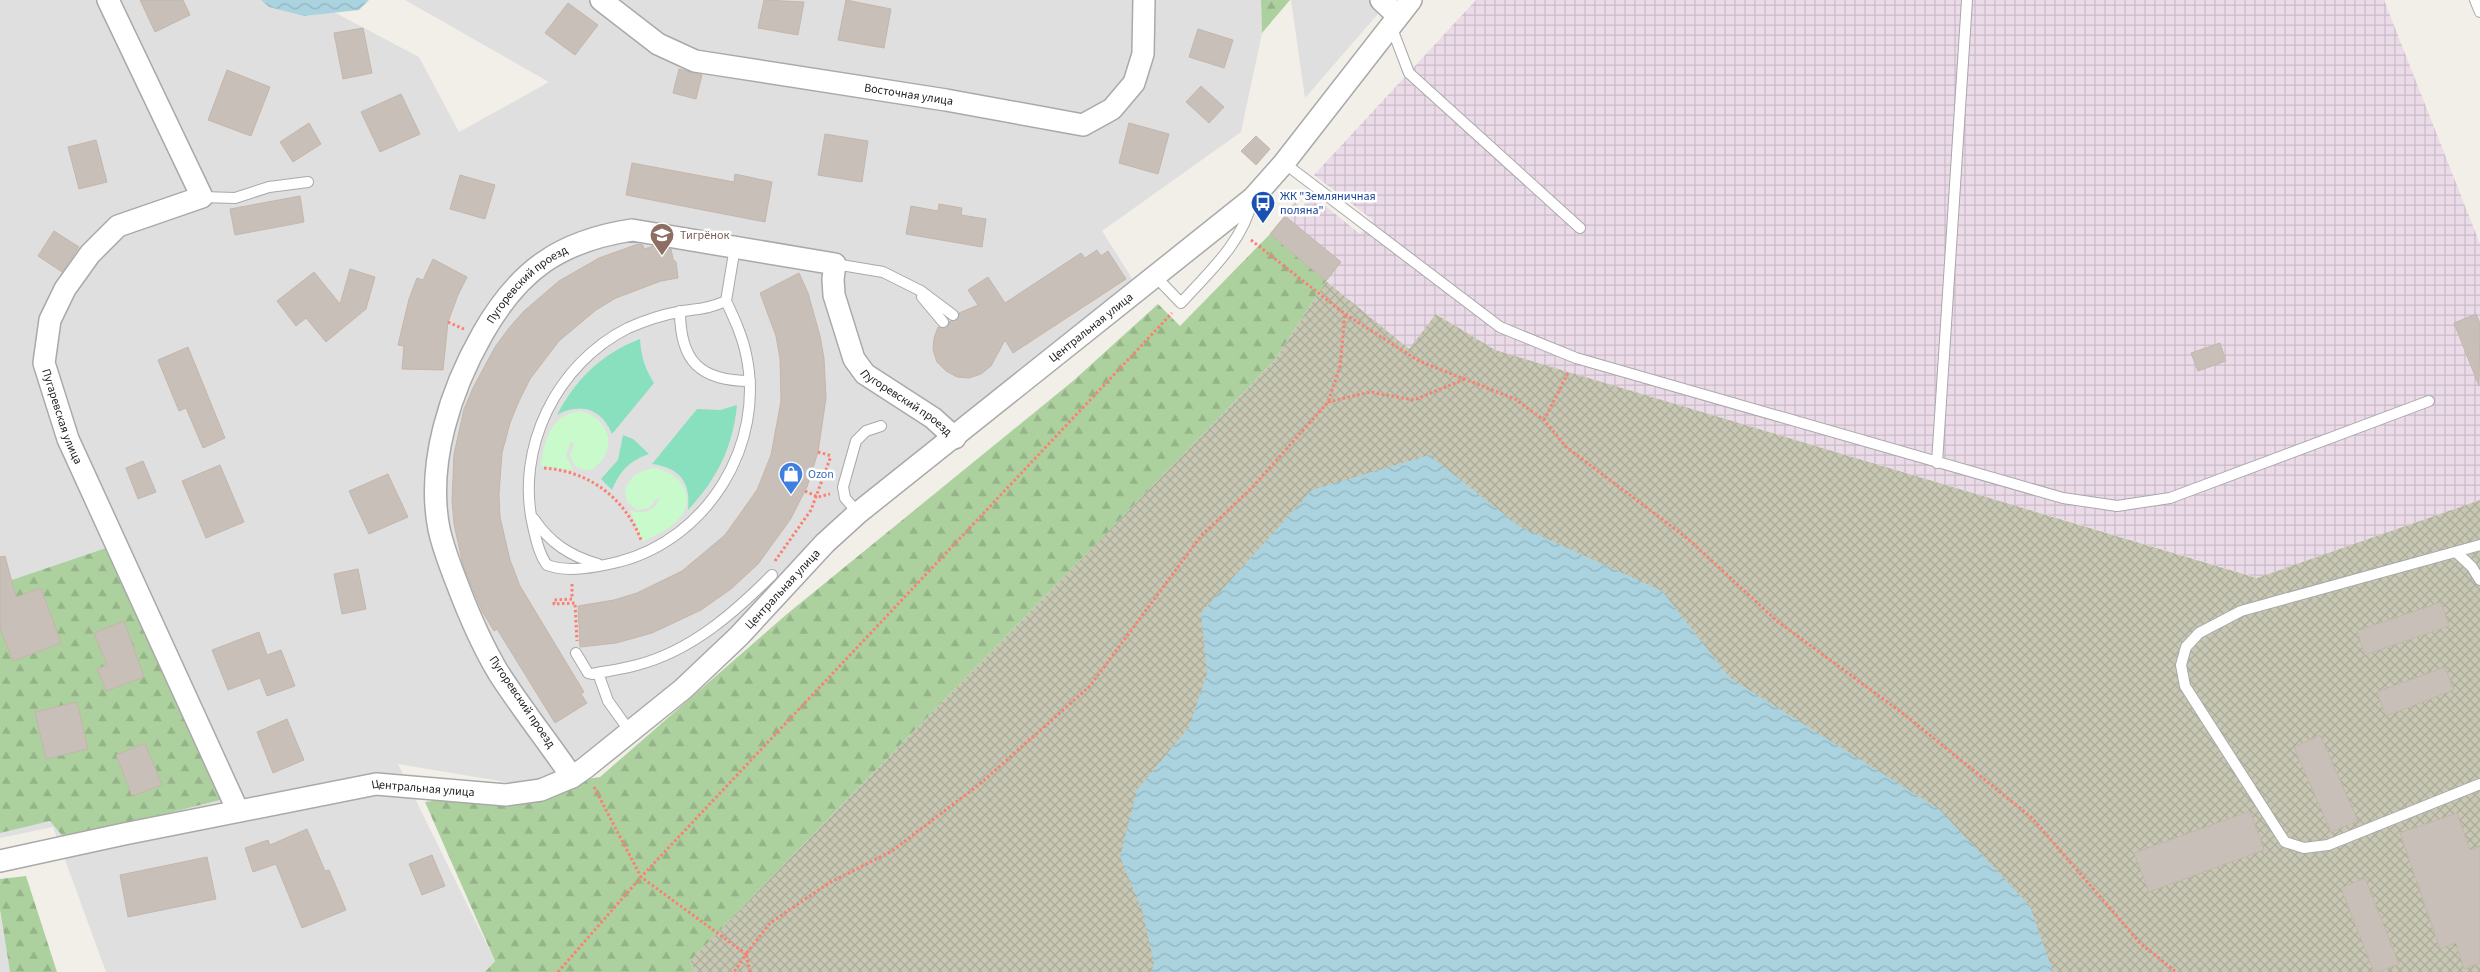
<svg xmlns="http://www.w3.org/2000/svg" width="2480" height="972" font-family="'Source Sans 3',sans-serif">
	<defs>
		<pattern id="industrial-grid" width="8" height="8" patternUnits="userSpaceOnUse" patternTransform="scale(1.25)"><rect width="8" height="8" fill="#ebdbe8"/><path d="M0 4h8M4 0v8" fill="none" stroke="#c9bcc7"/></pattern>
		<pattern id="construction-cross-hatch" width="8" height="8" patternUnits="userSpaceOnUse" patternTransform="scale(1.25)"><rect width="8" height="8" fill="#c7c7b4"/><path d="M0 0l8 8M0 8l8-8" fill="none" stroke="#abab9a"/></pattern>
		<pattern id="forest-firs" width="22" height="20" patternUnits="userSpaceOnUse" patternTransform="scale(1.25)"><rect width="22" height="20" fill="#add19e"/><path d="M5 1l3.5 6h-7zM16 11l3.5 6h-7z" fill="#95b388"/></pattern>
		<pattern id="water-waves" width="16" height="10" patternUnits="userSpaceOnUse" patternTransform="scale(1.25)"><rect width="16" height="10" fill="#aad3df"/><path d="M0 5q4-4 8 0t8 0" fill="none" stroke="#92b5bf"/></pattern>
	</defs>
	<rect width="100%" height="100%" fill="#f2efe9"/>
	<path fill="#e0dfdf" d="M0,0h311l108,57 40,75 90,-50 -144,-82h856l1,33 -21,99 -139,99 31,49 -172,137 -283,266 -110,88 -45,14 -125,-21 97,197 -10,11h-379l-53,-145 -53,11z
		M1291,0h99l-85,98z
		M0,913l10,59h-10z"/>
	<path fill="url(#industrial-grid)" d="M1476,0h908l96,244v256l-222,78 -764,-228 -57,-36 -28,36 -139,-116 25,-32 6,6 12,-12 47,38 13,-14 -59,-45z"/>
	<path fill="url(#construction-cross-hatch)" d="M1326,281l83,68 27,-35 59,36 762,228 223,-78v472h-1785l-5,-11 584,-600z"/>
	<path fill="url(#forest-firs)" d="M1261,0h29l-28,33z
		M1270,234l56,47 -52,80 -584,600 5,11h-210l10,-11 -70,-159 175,-25 187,-163 286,-233 85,-77 22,22z
		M115,545l109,254 -159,40 -15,-18 -50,12v-249z
		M26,876l31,96h-47l-10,-62v-31z"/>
	<path fill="#c8facc" d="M581,411c29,8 38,38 12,58 -12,3 -20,-2 -23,-14l4,-11 -3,-3 -5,14 7,15 -32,-4c3,-26 10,-52 40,-55z
		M654,468c22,3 43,25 28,47 -9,13 -26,20 -39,27l-13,-32c12,5 24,2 29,-11l-2,-1 -8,10 -12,2 -10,-8 -2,-12c5,-14 15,-20 29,-22z"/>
	<path fill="#88e0be" d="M640,339c1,17 5,30 14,44l-42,51c-10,-25 -31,-32 -55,-19 19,-36 44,-61 83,-76z
		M737,405c-4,42 -20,74 -49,105 3,-28 -8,-42 -36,-46l45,-55 23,1z
		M623,435l10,4 16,15c-20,7 -29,17 -37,36l-11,-11 17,-19z"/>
	<path fill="url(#water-waves)" d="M261,0h108l-10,10 -55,6 -35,-9z
		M1429,455l90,71 143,65 68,87 209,131 91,97 23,66h-902l3,-9 -12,-53 -22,-53 17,-67 52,-63 18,-54 -6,-60 111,-123z"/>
	<path fill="#c7bfb8" stroke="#c4b6ab" d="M140,0h43l7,15 -35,17z
		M764,0l40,2 -6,33 -40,-7z
		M846,0l45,9 -7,39 -46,-8z
		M568,3l30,22 -23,30 -30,-22z
		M363,28l9,45 -29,6 -9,-46z
		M1198,29l35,11 -9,28 -35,-11z
		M679,69l23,6 -6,24 -23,-6z
		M227,70l43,17 -19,49 -43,-16z
		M1201,86l23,21 -15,16 -23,-21z
		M401,94l19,40 -40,18 -19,-40z
		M309,123l12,21 -28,18 -13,-20z
		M1129,123l40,11 -11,40 -39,-11z
		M825,134l43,7 -6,41 -44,-7z
		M1256,136l14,13 -14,16 -15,-14z
		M96,140l11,42 -28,7 -11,-42z
		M632,163l102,19 1,-8 37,8 -7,40 -139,-27z
		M460,175l35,10 -10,34 -35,-10z
		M300,196l4,26 -69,13 -5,-26z
		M939,204l23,4 -1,7 25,4 -4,28 -76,-13 5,-28 27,5z
		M1285,216l56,46 -15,19 -56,-47z
		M54,231l25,16 -17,25 -24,-16z
		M638,244l5,1 1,4 10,-3 17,3 2,10 3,3 2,16 -17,3 -45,17 -20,12 -37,31 -29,38 -11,22 -9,22 -8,30 -3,41 1,23 10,43 10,26 64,106 -3,2 6,9 -32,20 -58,-94 -3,2 -12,-20 -19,-46 -9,-41 -2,-24 2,-46 10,-45 9,-21 22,-41 14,-19 15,-17 35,-30 40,-23z
		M1097,250l4,6 7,-5 18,28 -113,74 -8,-13 -14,26 -10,8 -12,4 -12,-1 -11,-6 -9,-9 -4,-12 1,-12 4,-11 9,1 3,-7 8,-2 1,-6 19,-8 -10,-15 20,-13 17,26 76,-50 4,5z
		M433,259l34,18 -9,18 -10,27 -5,48 -41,-1 2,-23 -6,-1 11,-46 8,-21 6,2z
		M350,269l25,8 -9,32 -40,33 -20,-24 -10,8 -19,-25 37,-29 26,32z
		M799,273l9,20 12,43 4,22 2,40 -8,54 -11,35 -17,33 -32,44 -27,25 -30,21 -49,23 -36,10 -36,4 -2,-41 36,-6 23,-7 45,-22 43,-36 32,-45 14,-35 10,-54 -1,-42 -4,-23 -16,-43z
		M2476,314l4,9 -1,63 -25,-63z
		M2220,343l6,18 -28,10 -7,-18z
		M188,347l37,91 -22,10 -17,-40 -7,3 -21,-51z
		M143,461l13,31 -18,7 -12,-31z
		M220,465l24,57 -38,16 -24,-57z
		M388,474l20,43 -39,17 -20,-43z
		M5,556l11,41 25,-9 20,55 -48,18 -13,-33v-71z
		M358,569l8,40 -24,5 -8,-40z
		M2441,602l8,24 -84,29 -8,-24z
		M124,621l20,56 -38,14 -9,-22 10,-4 -13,-32z
		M259,632l8,23 14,-5 14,36 -28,10 -7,-18 -32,12 -16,-40z
		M2445,667l9,23 -68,26 -9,-24z
		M77,702l11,47 -42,10 -11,-47z
		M287,719l17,41 -31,13 -16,-41z
		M2320,735l38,86 -27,11 -37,-85z
		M145,743l17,42 -30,11 -16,-41z
		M2250,811l14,39 -115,42 -15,-39z
		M2457,813l13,37 10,-4v117l-16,6 -8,-26 -16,6 -40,-116z
		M307,829l18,42 4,-1 17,40 -44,18 -26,-64 -23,8 -8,-24 23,-8 2,5z
		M432,855l13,31 -23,9 -13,-31z
		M207,857l9,42 -88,18 -8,-42z
		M2365,878l34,86 -20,8h-5l-33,-84z"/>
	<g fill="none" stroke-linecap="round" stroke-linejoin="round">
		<defs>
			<path id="lane" d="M2475,0l5,12
				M1391,26l18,47 171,155
				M1284,163l216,164 76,31 487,140 54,8 53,-8 259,-97
				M202,197l33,1 34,-11 39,-5
				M835,264l48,8 38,19 32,24
				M1156,277l25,26c27,-30 62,-61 71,-102
				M922,297l21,25
				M726,301c8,17 16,34 20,53 20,90 -38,185 -128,208 -21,5 -50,11 -71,3 -8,-11 -11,-26 -14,-39 -18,-77 23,-162 95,-198 16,-7 33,-13 50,-16 21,-4 27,-2 48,-11z
				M726,301l9,-54
				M680,311c0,50 20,70 70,70
				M1937,463l30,-463
				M858,513l-13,-15 -2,-11 13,-46 10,-10 15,-5
				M534,519c16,24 36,37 64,45
				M2480,545l-239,66 -42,22 -13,14 -5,18 4,21 100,156 19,6 24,-3 152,-61
				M2456,552l16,15 8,13
				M576,653l12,20 4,1c15,-3 31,-5 45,-9 54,-14 97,-52 135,-90
				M598,673l10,28 23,32"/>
			<g id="street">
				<path id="s1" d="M108,0l94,197 -84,29 -28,28 -25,35 -15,31 -6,43 24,76 170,372"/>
				<path id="s2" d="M601,0l57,44 37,17 251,39 137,25 29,-16 22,-26 9,-29 1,-54"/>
				<path d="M1381,0l16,15"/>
				<path id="s3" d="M572,777c-24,-35 -51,-69 -74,-105 -16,-27 -29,-57 -40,-86 -7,-18 -15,-38 -19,-57 -13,-66 12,-140 44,-196 36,-63 77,-92 149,-103l203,34 -2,15 1,16 20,64 11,15 68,44 22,20"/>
				<path id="s4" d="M0,861l124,-27 252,-50 130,11 35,-5 31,-13 13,-9 98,-79 56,-53 86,-93 33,-30 395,-315 31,-35 127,-163"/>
			</g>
		</defs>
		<use href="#lane" stroke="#a9a9a9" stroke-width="12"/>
		<use href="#street" stroke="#a9a9a9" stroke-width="24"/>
		<path stroke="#fa8072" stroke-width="3" stroke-dasharray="2.5 2.5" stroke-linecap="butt" d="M1251,240l94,74 74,47 96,38 29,21 22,27 121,91 90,83 128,94 127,103 108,125 36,29
			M448,322l16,7
			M1328,402l42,-10 44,8 51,-21
			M1544,420l25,-49
			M818,452l14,4
			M544,468c45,3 81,30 97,72
			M805,491l13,6 12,-3
			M775,561l36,-51 20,-54
			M572,584v15l-18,1v4l21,-1 2,38
			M594,787l47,90 105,77 -12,18
			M558,972l83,-95 531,-564
			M750,972l-4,-18 24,-31 59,-40 63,-32 89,-68 109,-97 111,-150 50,-47 77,-87 12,-35 5,-53"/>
		<use href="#lane" stroke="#fff" stroke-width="10"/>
		<use href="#street" stroke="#fff" stroke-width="21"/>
	</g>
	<defs>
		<symbol id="bus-pin" viewBox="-11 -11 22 30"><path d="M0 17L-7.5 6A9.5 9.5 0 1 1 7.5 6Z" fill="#1a4fb4" stroke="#fff"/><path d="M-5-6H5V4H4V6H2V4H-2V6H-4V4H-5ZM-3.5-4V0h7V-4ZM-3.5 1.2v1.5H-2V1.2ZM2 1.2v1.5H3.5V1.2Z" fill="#fff"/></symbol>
		<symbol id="school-pin" viewBox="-11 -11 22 30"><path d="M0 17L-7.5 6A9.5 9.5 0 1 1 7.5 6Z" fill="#8d6e63" stroke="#fff"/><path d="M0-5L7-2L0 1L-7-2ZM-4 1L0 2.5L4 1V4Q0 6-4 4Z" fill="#fff"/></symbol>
		<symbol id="shop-pin" viewBox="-11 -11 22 30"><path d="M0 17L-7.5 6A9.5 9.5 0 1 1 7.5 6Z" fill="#3f7fe0" stroke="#fff"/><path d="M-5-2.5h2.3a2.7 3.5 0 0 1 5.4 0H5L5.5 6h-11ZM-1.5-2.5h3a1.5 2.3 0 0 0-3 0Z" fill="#fff"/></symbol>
	</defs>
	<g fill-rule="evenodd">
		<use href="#bus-pin" x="1249" y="189" width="28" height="38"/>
		<use href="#school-pin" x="648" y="221" width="28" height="38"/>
		<use href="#shop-pin" x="777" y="460" width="28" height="38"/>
	</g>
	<g text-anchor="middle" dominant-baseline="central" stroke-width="5" stroke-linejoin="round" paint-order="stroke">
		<g font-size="12" fill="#222" stroke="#fff">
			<text stroke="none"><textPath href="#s2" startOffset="329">Восточная улица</textPath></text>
			<text stroke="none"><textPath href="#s3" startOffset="555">Пугоревский проезд</textPath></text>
			<text stroke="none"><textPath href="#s4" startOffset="1271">Центральная улица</textPath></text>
			<text stroke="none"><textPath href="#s3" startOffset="1050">Пугоревский проезд</textPath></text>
			<text stroke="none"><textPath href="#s1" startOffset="524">Пугаревская улица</textPath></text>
			<text stroke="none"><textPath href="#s4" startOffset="866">Центральная улица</textPath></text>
			<text transform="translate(522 702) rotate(56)">Пугоревский проезд</text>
			<text stroke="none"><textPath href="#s4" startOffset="431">Центральная улица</textPath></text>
		</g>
		<g font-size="12" fill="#164399" stroke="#fff" text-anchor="start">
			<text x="1280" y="196">ЖК "Земляничная<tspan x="1280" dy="14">поляна"</tspan></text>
		</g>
		<g font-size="12" fill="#785e54" stroke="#fff" text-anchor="start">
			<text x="680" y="235">Тигрёнок</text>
		</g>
		<g font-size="12" fill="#366cbe" stroke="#fff" text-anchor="start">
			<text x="808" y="474">Ozon</text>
		</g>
	</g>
</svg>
